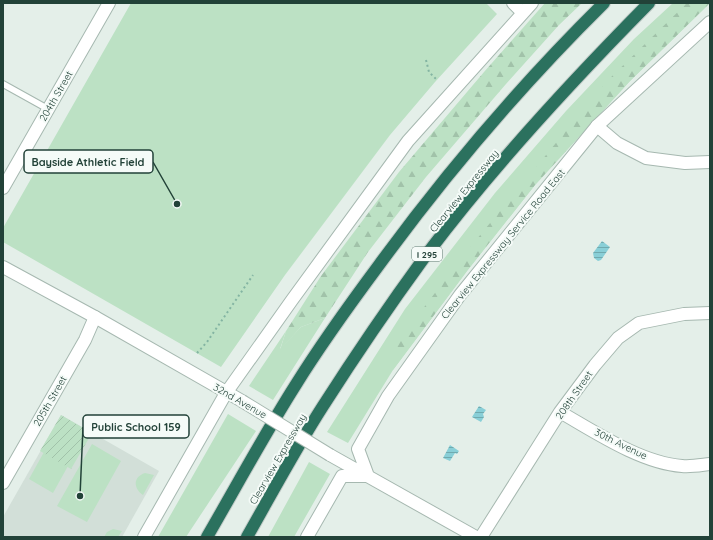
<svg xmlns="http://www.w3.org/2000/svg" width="713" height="540" font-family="Quicksand,sans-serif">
	<defs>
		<pattern id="forest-firs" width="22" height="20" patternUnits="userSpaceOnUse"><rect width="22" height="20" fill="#bce1c4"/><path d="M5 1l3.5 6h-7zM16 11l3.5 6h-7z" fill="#a1c2a9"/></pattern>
		<pattern id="garden-furrows" width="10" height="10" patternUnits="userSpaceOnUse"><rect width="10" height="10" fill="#bce1c4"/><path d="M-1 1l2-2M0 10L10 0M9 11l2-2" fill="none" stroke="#a1c2a9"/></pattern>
		<pattern id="water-rules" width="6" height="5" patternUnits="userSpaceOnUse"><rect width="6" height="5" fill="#89cfd7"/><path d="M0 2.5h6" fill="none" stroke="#70aaaf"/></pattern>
	</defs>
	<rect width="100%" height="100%" fill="#e4efe9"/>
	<path fill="#d2dfd8" d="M61,415l98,56 -37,66h-119v-20z"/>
	<path fill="#bce1c4" d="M131,3h355l11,11 -62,68 -45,53 -105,140 -64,92 -218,-125v-14z
		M673,3h37l-80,78 -95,104 -68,86 -74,99 -45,73 -21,-11 78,-123 90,-116 71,-82 68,-72z
		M325,318l-52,82 -24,-14 37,-55 -6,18 21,-22z
		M228,414l28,17 -70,106h-28z
		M92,444l29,17 -34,61 -30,-16z
		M44,452l24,14 -15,27 -24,-14z
		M309,462l21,12 -36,63h-26z
		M145,473l9,2 -11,20c-10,-7 -10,-18 2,-22z
		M113,529l9,2 -4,6h-14l3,-5z"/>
	<path fill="url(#forest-firs)" d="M545,3h37l-23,22 -53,59 -80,93 -58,75 -43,66 -24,9 -21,23 6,-19 35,-55 78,-104 85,-100z
		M687,3h23l-80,78 -95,104 -68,86 -74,99 3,-26 71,-93 139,-169z"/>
	<path fill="url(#garden-furrows)" d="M61,415l31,18 -21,36 -31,-18z"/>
	<path fill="url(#water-rules)" d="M602,241l8,6 -9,13 -3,1 -4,-3 -1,-5z
		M479,406l7,4 -3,4 1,3 -3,5 -9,-5z
		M450,445l9,6 -2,3 -2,-1 -5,8 -7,-3z"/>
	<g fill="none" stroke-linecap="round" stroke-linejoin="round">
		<defs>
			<path id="service" d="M3,84l45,25"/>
			<path id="minor" d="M513,3l9,9
				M597,126l20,17 29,15 39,5 25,-1
				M3,188l106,-185
				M560,412c35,20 81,51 122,54 9,1 19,-1 28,-2
				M3,483l82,-143 10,-23
				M481,537l79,-125 35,-47 23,-27 21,-15 45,-9 26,-1"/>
			<path id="tertiary" d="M3,267l92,50 147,84
				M330,455l146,82
				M144,537l82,-144 66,-93 116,-159 124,-138
				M307,537l35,-61h26l-10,-27 30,-53 72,-101 137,-169 113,-104"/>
			<path id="motorway" d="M207,537c29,-50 57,-102 88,-151 26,-42 55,-82 84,-121 68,-93 143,-181 225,-262
				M247,537c25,-44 49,-89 76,-131 32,-50 66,-100 101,-148 67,-90 146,-175 225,-255"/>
		</defs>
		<use href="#service" stroke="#a6b8b0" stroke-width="8"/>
		<use href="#minor" stroke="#a6b8b0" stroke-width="14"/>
		<use href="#tertiary" stroke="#a6b8b0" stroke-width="14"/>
		<use href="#motorway" stroke="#c1cac7" stroke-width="14"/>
		<path stroke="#83b4a2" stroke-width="2" stroke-dasharray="2 3" stroke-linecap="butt" d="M426,60l3,12 8,8
			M197,353l10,-11 46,-67"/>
		<use href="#service" stroke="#fff" stroke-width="6"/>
		<use href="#minor" stroke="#fff" stroke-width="12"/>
		<use href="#tertiary" stroke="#fff" stroke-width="12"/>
		<use href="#motorway" stroke="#2b715e" stroke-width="12"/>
		<defs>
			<path id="tertiary-bridge" d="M242,401l88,54"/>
		</defs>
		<use href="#tertiary-bridge" stroke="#a6b8b0" stroke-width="14" stroke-linecap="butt"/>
		<use href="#tertiary-bridge" stroke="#fff" stroke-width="12"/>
	</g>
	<g text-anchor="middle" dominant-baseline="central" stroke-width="4" stroke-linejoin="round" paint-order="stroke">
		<rect fill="#f5fbf8" stroke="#617a72" stroke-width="1" x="412" y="247" width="30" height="14" rx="3"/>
		<g font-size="9" font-weight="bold" fill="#224238">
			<text x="427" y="254">I 295</text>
		</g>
		<g font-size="10" fill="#224238" stroke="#f5fbf8">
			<text transform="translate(56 96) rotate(-60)">204th Street</text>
			<text transform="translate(464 191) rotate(-51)">Clearview Expressway</text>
			<text transform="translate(503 244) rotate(-51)">Clearview Expressway Service Road East</text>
			<text transform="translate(574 395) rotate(-55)">208th Street</text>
			<text transform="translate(50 401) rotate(-60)">205th Street</text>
			<text transform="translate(240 401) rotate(30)">32nd Avenue</text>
			<text transform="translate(621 444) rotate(26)">30th Avenue</text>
			<text transform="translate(278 459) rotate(-60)">Clearview Expressway</text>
		</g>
	</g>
	<path fill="none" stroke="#224238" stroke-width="1.5" d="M177 204L153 162M80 496L83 427"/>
	<g fill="#224238" stroke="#f5fbf8" stroke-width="1.5">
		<circle cx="177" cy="204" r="4"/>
		<circle cx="80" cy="496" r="4"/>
	</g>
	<g fill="#f5fbf8" stroke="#224238" stroke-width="1.5">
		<rect x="24" y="150" width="129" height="23" rx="4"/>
		<rect x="83" y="415" width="106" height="23" rx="4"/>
	</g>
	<g font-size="11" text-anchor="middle" font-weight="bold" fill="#224238">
		<text x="88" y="166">Bayside Athletic Field</text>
		<text x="136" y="431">Public School 159</text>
	</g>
	<rect width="713" height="540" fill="none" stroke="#224238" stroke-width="8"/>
</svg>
